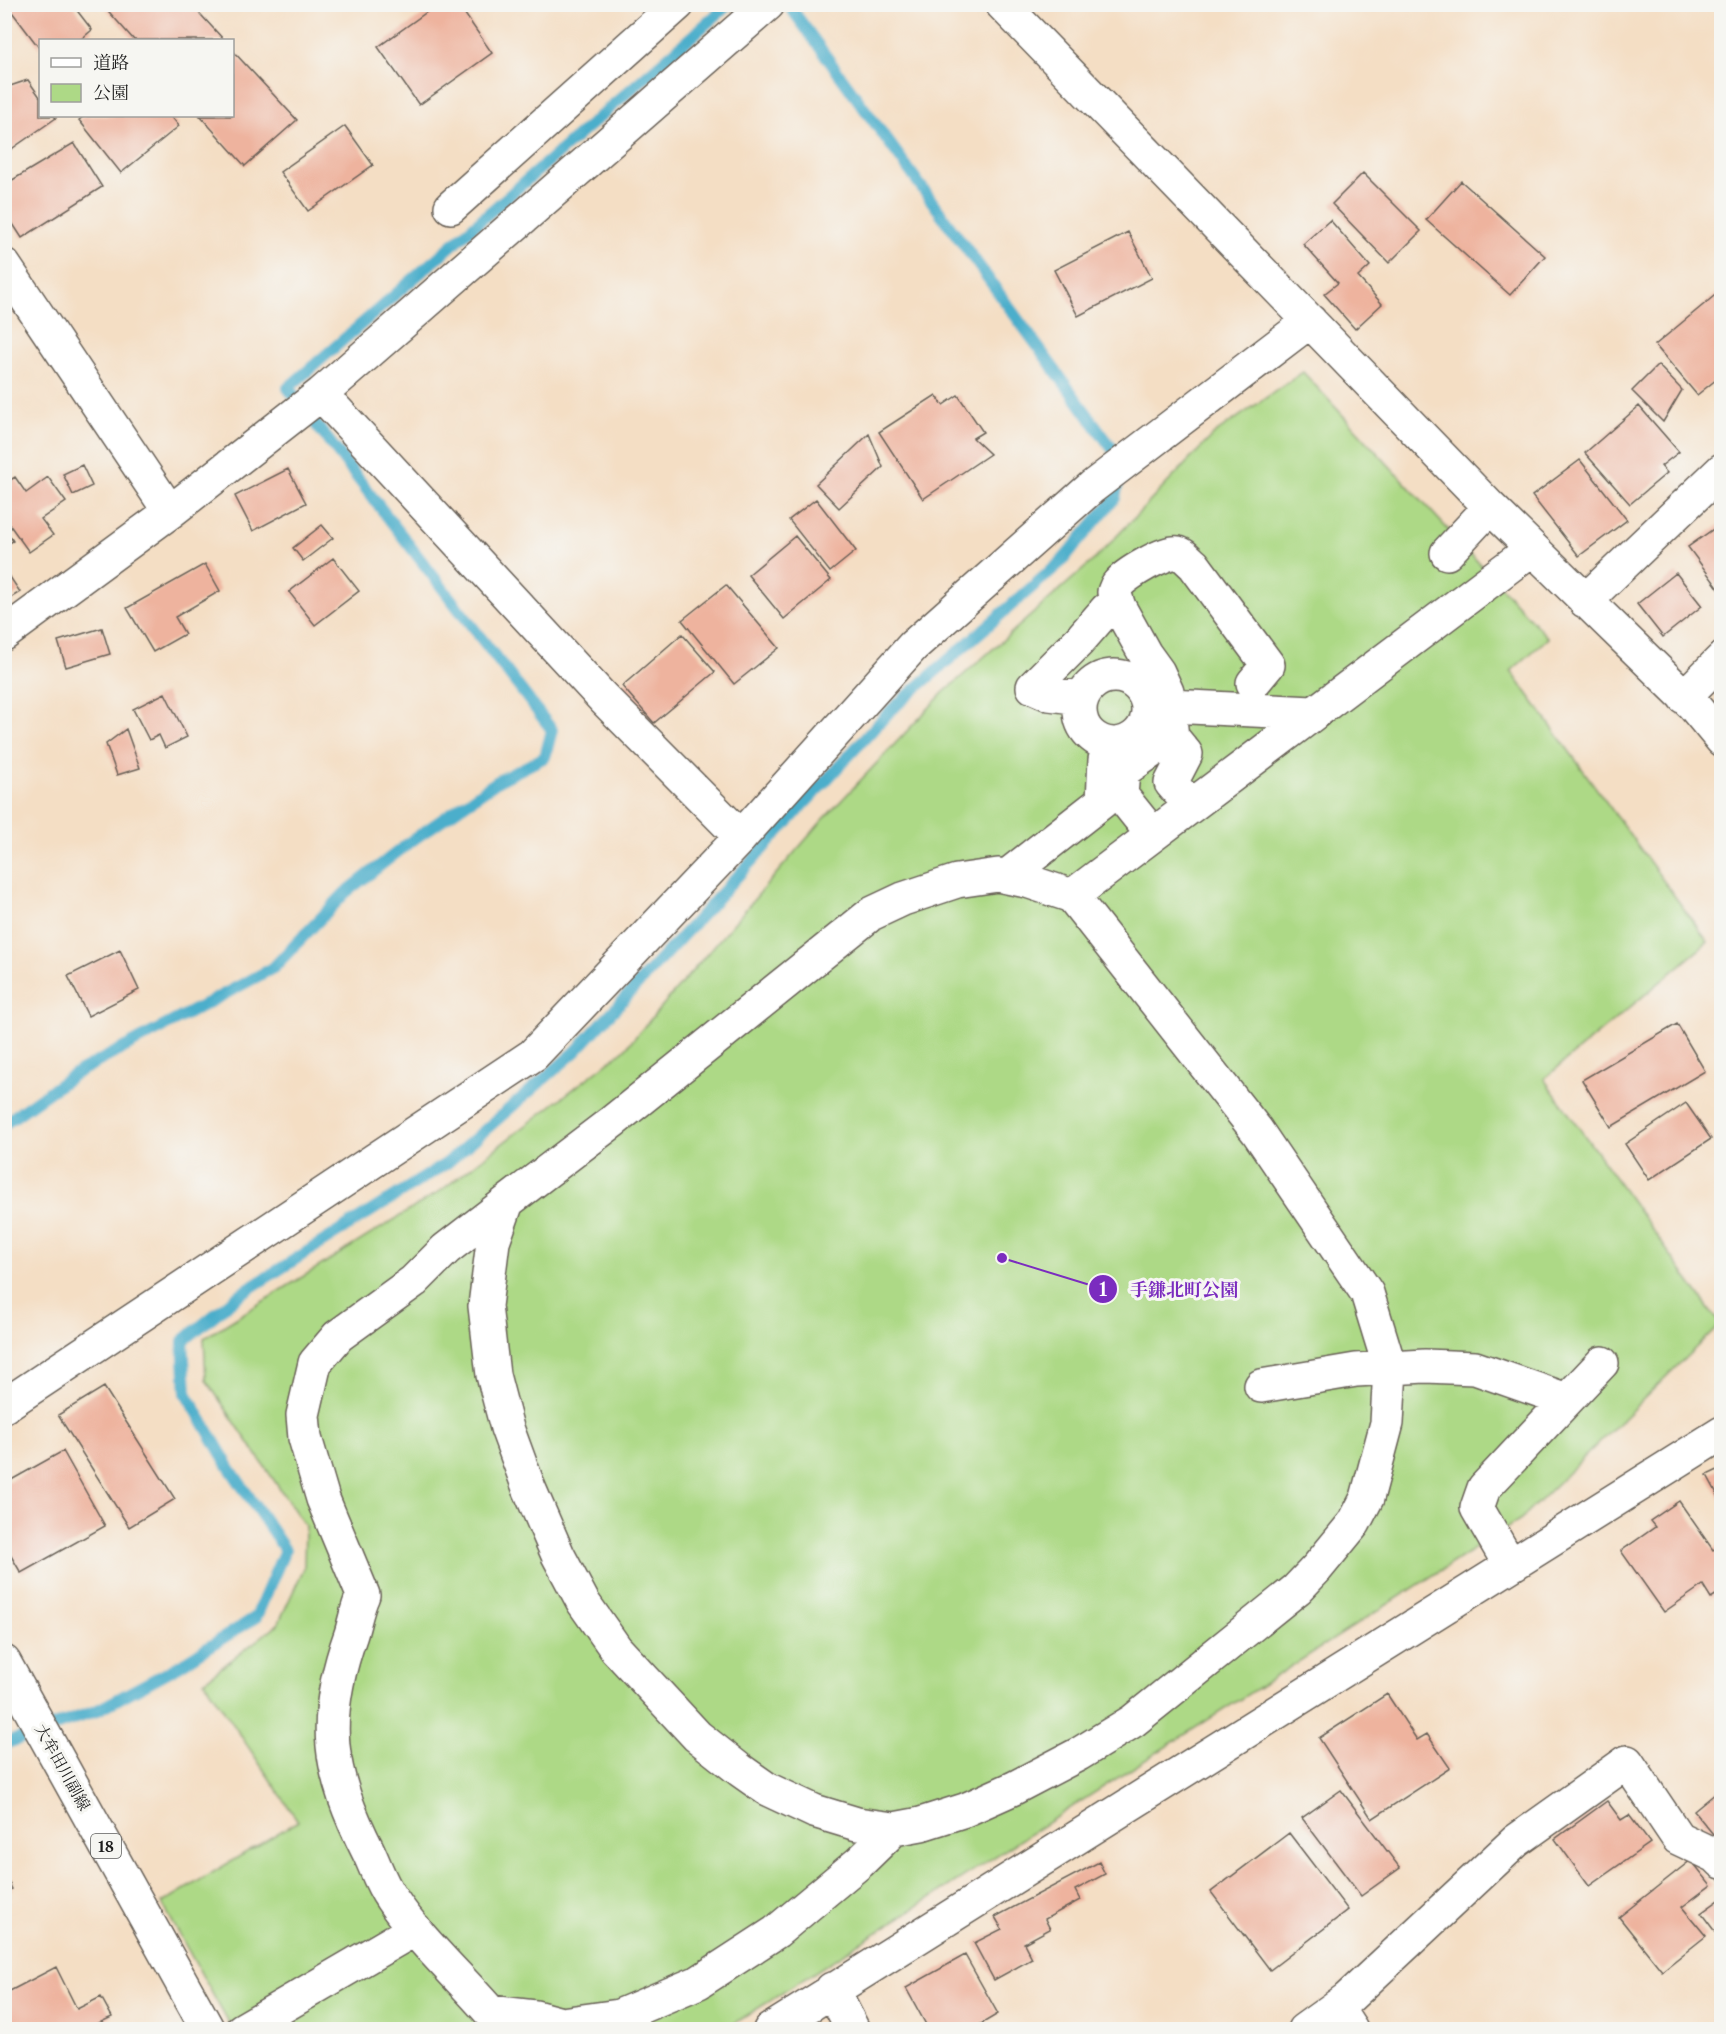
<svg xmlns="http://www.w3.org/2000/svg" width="1726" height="2034" font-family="'Libre Caslon Text','Noto Serif JP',serif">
	<rect width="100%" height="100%" fill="#f6f6f2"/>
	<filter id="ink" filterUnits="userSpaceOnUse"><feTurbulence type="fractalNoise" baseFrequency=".0167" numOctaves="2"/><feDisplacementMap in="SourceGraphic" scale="12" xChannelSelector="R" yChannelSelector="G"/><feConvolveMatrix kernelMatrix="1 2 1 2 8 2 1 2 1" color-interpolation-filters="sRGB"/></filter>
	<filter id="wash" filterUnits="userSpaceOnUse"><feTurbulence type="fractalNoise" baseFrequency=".008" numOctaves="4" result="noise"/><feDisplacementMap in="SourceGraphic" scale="24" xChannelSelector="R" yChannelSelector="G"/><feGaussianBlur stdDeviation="1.35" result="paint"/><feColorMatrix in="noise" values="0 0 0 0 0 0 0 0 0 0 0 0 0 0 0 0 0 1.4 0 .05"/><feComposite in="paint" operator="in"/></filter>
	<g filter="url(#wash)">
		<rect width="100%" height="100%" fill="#f4dec4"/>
		<path fill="#add986" stroke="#647a51" stroke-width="1.5" d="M1303,372l245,266 -37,33 197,271 -164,137 176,245 -199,195 -795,510h-494l-70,-126 136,-82 -94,-140 74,-57 26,-56 1,-42 -99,-146 -2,-42 235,-146 185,-142 197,-228 122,-129 153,-135 118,-124z"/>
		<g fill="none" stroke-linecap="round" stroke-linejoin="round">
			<path stroke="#4caecb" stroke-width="12" d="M4,1124l69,-49 200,-107 72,-75 69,-54 84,-58 47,-24 7,-27 -264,-342 441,-384
				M4,1744l92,-33 83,-45 77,-49 29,-67 -56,-83 -43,-74 -3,-52 56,-46 208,-132 129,-112 315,-341 170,-148 54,-64 7,-36 -334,-458"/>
		</g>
		<g id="blocks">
			<path fill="#eeb39e" d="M6,4h66l20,26 -12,10h-40v9z
				M102,4h89l33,36h-90z
				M438,4h20l34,49 -73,52 -41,-58z
				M232,50l65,70 -52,46 -45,-50h32z
				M28,80l12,17v19h14l2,2 -46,32 -6,-7v-55z
				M84,116h87l8,10 -58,47 -42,-53z
				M345,126l28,39 -65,46 -28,-39z
				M74,143l28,44 -80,51 -18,-28v-25z
				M1363,173l58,58 -32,32 -57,-59z
				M1461,181l84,75 -35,39 -84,-75z
				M1330,220l40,46 -12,11 24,27 -27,25 -31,-35 14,-11 -35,-39z
				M1128,232l24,46 -74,38 -24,-46z
				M1720,291l2,3v81l-25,20 -42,-50z
				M1658,365l24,25 -19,32 -31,-31z
				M936,395l7,10 15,-10 25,37 -10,6 17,16 -67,45 -44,-67z
				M1639,406l40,46 -18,14 6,7 -37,31 -45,-51z
				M869,434l14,33 -44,41 -23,-24z
				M1580,460l47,60 -48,36 -47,-60z
				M82,465l10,21 -19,9 -10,-21z
				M288,469l18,34 -53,28 -18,-35z
				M15,477l11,16 22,-16 18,25 -25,17 12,16 -24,17 -25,-35v-33z
				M816,499l40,52 -26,21 -41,-52z
				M1722,523v70l-34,-46z
				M322,525l11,13 -30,23 -10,-13z
				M4,527l9,14 -9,5z
				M795,536l36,44 -47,39 -36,-44z
				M333,558l26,33 -44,34 -26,-33z
				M205,564l15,27 -45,26 10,17 -32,18 -26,-44z
				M4,568l16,24 -16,10z
				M1676,573l26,33 -39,31 -26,-33z
				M726,585l53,63 -45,36 -52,-64z
				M102,628l8,26 -44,13 -8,-26z
				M682,634l33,38 -61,51 -32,-37z
				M165,693l22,44 -22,11 -6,-13 -10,5 -16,-31z
				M126,729l14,39 -23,7 -11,-31z
				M120,950l19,40 -51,26 -20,-40z
				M1677,1024l28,47 -94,56 -29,-47z
				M1686,1103l25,36 -62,41 -24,-36z
				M104,1387l71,112 -46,28 -71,-112z
				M63,1451l42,75 -84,47 -17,-29v-60z
				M1722,1468v35l-15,-28z
				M1679,1501l34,49 9,-6v47l-11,7 -8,-13 -39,27 -43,-61 34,-24 -5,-6z
				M1387,1694l30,46 10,-6 23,34 -78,51 -53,-81z
				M1722,1788v57l-28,-34z
				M1341,1790l59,78 -39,28 -59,-78z
				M1607,1801l14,19 8,-5 21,28 -61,43 -34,-47z
				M1289,1833l59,77 -78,60 -59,-78z
				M1691,1860l20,25 -29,22 24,29 -44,35 -43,-54z
				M1099,1862l6,12 -30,16 5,10 -35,19 5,10 -26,14 8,16 -38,21 -20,-37 28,-14 -7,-12z
				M4,1872l8,17 -8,3z
				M1722,1898v31l-6,4 -15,-20z
				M965,1955l33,59 -27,16h-42l-23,-42z
				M56,1967l21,42 24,-12 11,20 -24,11 1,2h-85v-36z
				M1722,2019v11h-16z"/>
		</g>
	</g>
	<g filter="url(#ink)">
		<use href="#blocks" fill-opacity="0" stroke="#686057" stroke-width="1.5"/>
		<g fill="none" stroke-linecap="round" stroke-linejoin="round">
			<defs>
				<path id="minor" d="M1002,4l488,503 203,198 29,35
					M451,207l227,-203
					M4,265l166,247
					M321,394l282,304 138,139
					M1447,553l43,-46
					M1585,601l137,-131
					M4,634l166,-122 151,-118 447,-390
					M1080 710a34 34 0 1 1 68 0a34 34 0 1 1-68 0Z
					M1684,697l38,-38
					M1082,698l-33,-4 -16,-7 46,-46 27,-31 11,-9
					M1148,705l165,8
					M1172,737l-5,-45 -9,-20 -13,-18 -26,-47 -5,-15c1,-2 2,-7 4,-8 8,-10 48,-34 60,-31 6,1 11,8 16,12l74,100 -15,18
					M1153,835l-32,-40 2,-24 49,-34 14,17 -15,29 20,23
					M998,875l29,6 45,15 185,235 110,162 23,75 -3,55 -20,75 -13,25 -37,45 -20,21 -164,132 -54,33 -65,34 -49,22 -44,14 -27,5 -37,-5 -43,-13 -47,-22 -27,-19 -43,-34 -81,-87 -33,-47 -25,-47 -29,-67 -22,-60 -14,-53 -8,-69 8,-64 14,-40 105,-80 259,-208 32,-15 54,-18z
					M1007,876l96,-75 2,-41
					M1072,896l460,-347
					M507,1202l-61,47 -32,32 -76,55 -23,27 -12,52 2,23 18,61 40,96c-6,13 -8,26 -12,39 -31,87 -23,138 18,219 7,15 12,31 22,45 28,42 66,76 99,114l45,5 26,7 58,-8 80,-34 77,-50 84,-70 34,-33
					M1261,1386l95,-16 69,-4 50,2 92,32
					M4,1406l529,-351 208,-218 172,-191 179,-159 218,-166
					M1510,1565l-33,-57 7,-20 118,-125
					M832,1989l21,41
					M1336,2007l15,23
					M242,2030l173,-101
					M770,2030l952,-597
					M1304,2030l43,-31 169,-158 111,-79 51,76 38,18 6,6"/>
				<path id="major" d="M4,1662l204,368"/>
			</defs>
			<use href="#minor" stroke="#686057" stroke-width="36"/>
			<use href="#major" stroke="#686057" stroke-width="36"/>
			<use href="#minor" stroke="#fff" stroke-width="33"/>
			<use href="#major" stroke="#fff" stroke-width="33"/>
		</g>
	</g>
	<g text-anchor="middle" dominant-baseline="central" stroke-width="6" stroke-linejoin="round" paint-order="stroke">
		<rect fill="#f6f6f2" stroke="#5d5d5c" stroke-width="1.5" x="91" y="1834" width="30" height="24" rx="4.5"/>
		<g font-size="15" font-weight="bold" fill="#1c1c1c">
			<text x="106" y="1846">18</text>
		</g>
		<g font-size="16" fill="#1c1c1c" stroke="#f6f6f2">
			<text transform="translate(63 1767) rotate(61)">大牟田川副線</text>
		</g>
	</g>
	<path fill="none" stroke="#7b2cbf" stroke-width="2" d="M1002 1258L1103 1289"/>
	<g fill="#7b2cbf" stroke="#f6f6f2" stroke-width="2">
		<circle cx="1002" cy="1258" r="6"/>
		<circle cx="1103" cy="1289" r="15"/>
	</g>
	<g font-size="18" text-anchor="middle" font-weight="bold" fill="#fff">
		<text x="1103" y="1296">1</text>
	</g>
	<g font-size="18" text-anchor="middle" font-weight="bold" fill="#7b2cbf" stroke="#f6f6f2" stroke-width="6" stroke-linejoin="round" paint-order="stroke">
		<text x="1184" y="1296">手鎌北町公園</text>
	</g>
	<rect width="1726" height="2034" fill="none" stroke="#f6f6f2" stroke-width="24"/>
	<rect x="39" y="39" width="195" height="78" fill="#f6f6f2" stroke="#9f9f9c" stroke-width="1.5"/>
	<rect x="51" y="58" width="30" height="9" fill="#ffffff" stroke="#9f9f9c" stroke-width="1.5"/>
	<text x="93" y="69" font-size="18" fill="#1c1c1c">道路</text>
	<rect x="51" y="84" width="30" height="18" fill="#add986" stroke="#9f9f9c" stroke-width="1.5"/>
	<text x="93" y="99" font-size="18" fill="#1c1c1c">公園</text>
</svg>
